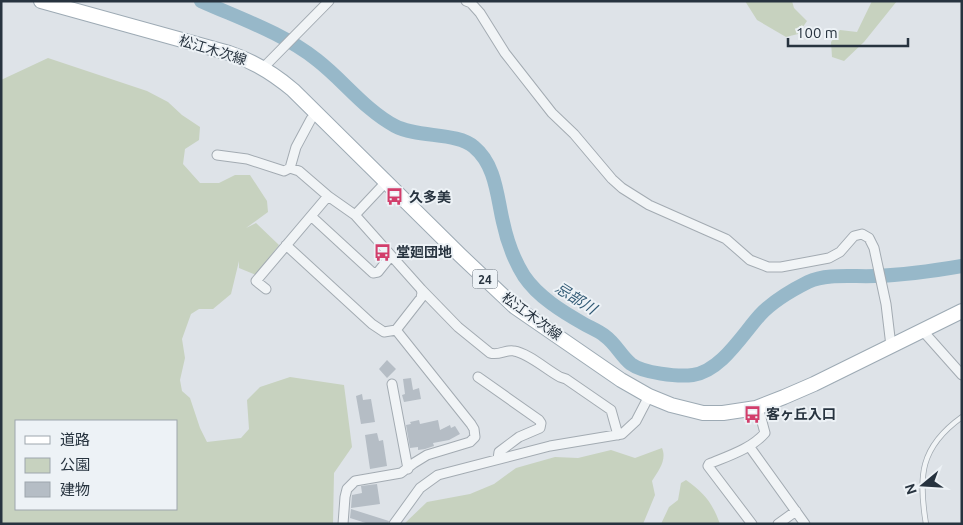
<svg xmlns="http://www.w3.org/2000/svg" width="963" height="525" font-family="Ubuntu,'Noto Sans JP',sans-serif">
	<rect width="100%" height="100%" fill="#dee3e8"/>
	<path fill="#c7d2bf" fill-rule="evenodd" d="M745,1h47l2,7 13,13 -9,13 -12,3 -29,-17z
		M872,1h25l-33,41 -20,19 -12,-4 -1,-15 9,-12 17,2z
		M48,58l99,33 21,11 14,13 18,12 -1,13 -14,9 -2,15 17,19h19l16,-8h15l17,26 1,11 -22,16 10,-5 23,22 -23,30 -17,-7v-7l-8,33 -18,15h-14l-8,5 -9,25 3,19 -5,22 2,11 8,7 10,30 7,14 34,-4 8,-9 -2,-29 13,-13 30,-10 54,8 8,62 -18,26 -1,51h-332v-444zM16,421h160v88h-160z
		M662,448c5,12 -3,22 -10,33l3,14 -12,29h-239l23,-22 43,-8 24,-10 22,-16 39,-11 23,1 33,-8 24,8z
		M686,480c18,13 26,22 34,44h-59l8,-17 9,-7 3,-17z"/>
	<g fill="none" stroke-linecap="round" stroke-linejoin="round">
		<path stroke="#97b8c9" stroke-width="14" d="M201,1c40,18 82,32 116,59 27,21 48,50 78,66 23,12 62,6 79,21 22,18 23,50 29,75 4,19 11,38 21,54 14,21 39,36 60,48 7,4 15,7 21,12 11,8 16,20 26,28 12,9 47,13 62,11 28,-4 49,-40 67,-60 13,-14 30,-24 48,-33 19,-9 46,-5 67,-6 29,-1 58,-5 87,-10"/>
	</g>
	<path fill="#b5bdc5" d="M387,360l9,9 -9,9 -8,-9z
		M411,378l2,12 6,-2 2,11 -17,3 -2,-7 3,-1 -2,-15z
		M362,394l1,6 8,-1 4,23 -14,2 -5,-28z
		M419,420l1,4 18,-4 2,10 10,-5 1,3 4,-2 5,8 -11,6 -16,3 1,3 -9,3 -7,1v-3l-8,1 -4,-23 5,-1 -1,-2z
		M377,433l2,8 4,-1 4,26 -17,3 -5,-34z
		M377,484l3,20 -29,4 1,-13 10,-2 -1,-7z
		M351,509l38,12 -1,3h-19l-19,-6z"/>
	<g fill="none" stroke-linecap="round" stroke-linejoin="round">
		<defs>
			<path id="service" d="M926,524c-8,-48 -6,-77 36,-107"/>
			<path id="minor" d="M466,1l5,2 9,10 25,40 47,60 22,21 38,45 10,9 27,17 77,34 24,21 18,7h13l48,-9 11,-6 14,-16 8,-2 7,4 5,10 12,56 5,42
				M263,68l66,-67
				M217,155l30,4 37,12 6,-3 9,3 29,25
				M290,168l6,-21 15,-28
				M355,215l31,-33
				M311,216l62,57 5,-1 12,-15
				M266,289l-10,-8 72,-85 27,19 66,74 1,4 -1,5 -25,32 -12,2 -12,-8 -86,-79
				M421,289l37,38 32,26c9,3 16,-4 24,-2 14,2 33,19 46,26l6,2 45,31 7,25
				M922,330l40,45
				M478,377l61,43 2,3 -1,5 -21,9 -20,15 -1,7
				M392,384l16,85
				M749,446l56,78
				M343,524l2,-27 2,-8 8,-8 46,-8 13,-10 13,-8 43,-13 5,-5 -1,-8 -3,-5 -75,-94
				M394,524l26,-36 18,-13 112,-29 72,-12 14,-13 13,-25
				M752,524l-44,-58 1,-2c19,-8 42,-15 56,-31l-7,-26
				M778,524l18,-13"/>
			<path id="primary" d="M41,1l188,52c24,8 44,20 64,37l167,165 55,52 106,73 28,16 22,9 32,8h20l33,-5 28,-11 30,-13 148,-73"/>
		</defs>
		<use href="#service" stroke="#a3abb2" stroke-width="6"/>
		<use href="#minor" stroke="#a3abb2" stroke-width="11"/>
		<use href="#primary" stroke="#9daab4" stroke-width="16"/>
		<use href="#service" stroke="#f1f4f6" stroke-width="4.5"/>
		<use href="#minor" stroke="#f1f4f6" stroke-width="9"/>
		<use href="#primary" stroke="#fff" stroke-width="14"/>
	</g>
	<defs>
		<symbol id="bus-bare" viewBox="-9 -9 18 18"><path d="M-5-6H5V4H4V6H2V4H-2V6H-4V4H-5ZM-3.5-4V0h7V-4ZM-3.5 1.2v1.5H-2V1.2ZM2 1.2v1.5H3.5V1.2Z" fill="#d23e6b" stroke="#edf2f6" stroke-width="2.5" paint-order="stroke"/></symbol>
	</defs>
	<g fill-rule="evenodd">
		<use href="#bus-bare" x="382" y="184" width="25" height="25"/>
		<use href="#bus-bare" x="370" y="240" width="25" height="25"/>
		<use href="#bus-bare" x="740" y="402" width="25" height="25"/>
	</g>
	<g text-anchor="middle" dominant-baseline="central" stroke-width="4" stroke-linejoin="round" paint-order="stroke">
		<rect fill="#edf2f6" stroke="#626c76" stroke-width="1" x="472.5" y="269.5" width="25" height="19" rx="4"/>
		<g font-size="12" font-weight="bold" fill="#27333f">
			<text x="485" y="279">24</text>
		</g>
		<g font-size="14" fill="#27333f" stroke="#edf2f6">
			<text transform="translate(213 50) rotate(17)">松江木次線</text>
			<text transform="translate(532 316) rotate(36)">松江木次線</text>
		</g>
		<g font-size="14" font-weight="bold" fill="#27333f" stroke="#edf2f6" text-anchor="start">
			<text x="409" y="197">久多美</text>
			<text x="396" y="252">堂廻団地</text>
			<text x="766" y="414">客ヶ丘入口</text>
		</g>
		<g font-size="15" font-style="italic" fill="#305974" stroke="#edf2f6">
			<text transform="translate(576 298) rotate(32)">忌部川</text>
		</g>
	</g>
	<rect width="963" height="525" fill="none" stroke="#27333f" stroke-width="5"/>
	<rect x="15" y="420" width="162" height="90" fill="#edf2f6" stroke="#9ea6ad"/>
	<rect x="25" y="436" width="25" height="8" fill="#ffffff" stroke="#9ea6ad"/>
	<text x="60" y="445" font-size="15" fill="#27333f">道路</text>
	<rect x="25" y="458" width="25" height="15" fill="#c7d2bf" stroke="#9ea6ad"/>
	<text x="60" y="470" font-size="15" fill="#27333f">公園</text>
	<rect x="25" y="482" width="25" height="15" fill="#b5bdc5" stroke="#9ea6ad"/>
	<text x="60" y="495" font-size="15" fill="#27333f">建物</text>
	<g transform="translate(923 485) rotate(252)" stroke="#edf2f6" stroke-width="4" paint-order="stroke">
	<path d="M0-4L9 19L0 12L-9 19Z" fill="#27333f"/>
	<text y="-8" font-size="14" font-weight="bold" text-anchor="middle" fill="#27333f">N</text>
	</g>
	<path d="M788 38v8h120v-8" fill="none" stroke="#27333f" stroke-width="2.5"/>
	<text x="796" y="38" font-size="15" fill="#27333f" stroke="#edf2f6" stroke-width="4" paint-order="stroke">100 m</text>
</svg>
